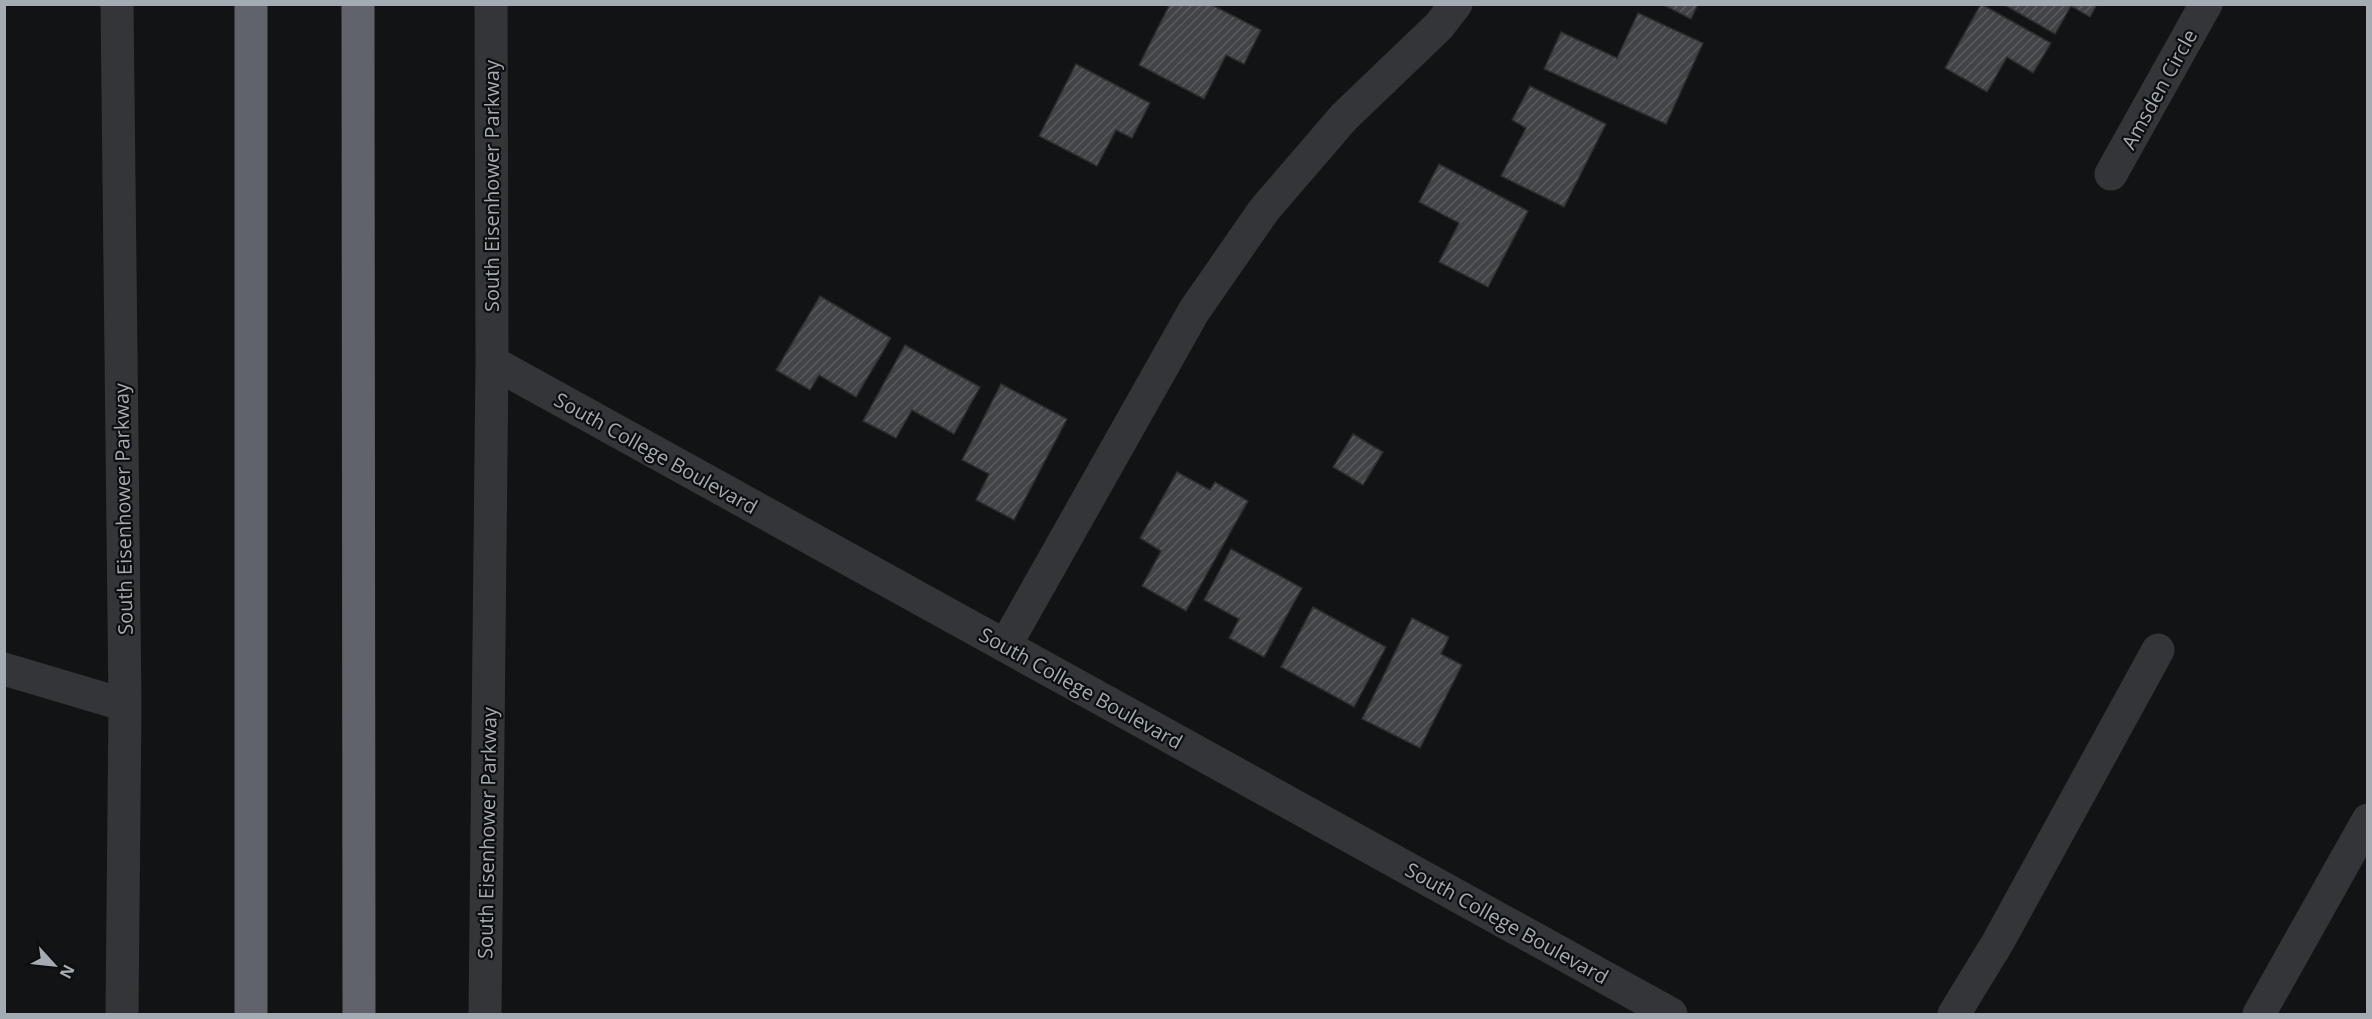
<svg xmlns="http://www.w3.org/2000/svg" width="2372" height="1019" font-family="'Open Sans',sans-serif">
	<defs>
		<pattern id="building-hatch" width="6" height="6" patternUnits="userSpaceOnUse" patternTransform="scale(1.5)"><rect width="6" height="6" fill="#424347"/><path d="M-1 1l2-2M0 6l6-6M5 7l2-2" fill="none" stroke="#5a5b5f"/></pattern>
	</defs>
	<rect width="100%" height="100%" fill="#121314"/>
	<path fill="url(#building-hatch)" stroke="#2d2d30" stroke-width="1.5" d="M1170,4h40l51,26 -17,34 -18,-9 -22,44 -65,-34z
		M1662,4h36l-7,15z
		M1981,4l70,39 -18,30 -26,-16 -20,35 -42,-24z
		M2003,4h94l-7,13 -19,-11 -16,28z
		M1638,13l65,30 -37,81 -122,-55 17,-37 56,26z
		M1076,64l74,39 -18,35 -16,-8 -19,36 -58,-30z
		M1530,86l76,38 -42,83 -63,-31 25,-48 -14,-8z
		M1439,164l89,47 -40,76 -49,-25 20,-39 -40,-21z
		M820,296l71,42 -35,59 -37,-22 -9,15 -34,-20z
		M905,345l75,42 -26,47 -42,-24 -16,28 -33,-17z
		M1001,384l66,35 -53,101 -38,-20 13,-26 -27,-14z
		M1353,434l30,18 -20,33 -30,-18z
		M1177,472l33,18 5,-8 33,19 -62,110 -44,-25 19,-35 -21,-13z
		M1231,549l71,39 -38,69 -35,-19 10,-19 -35,-19z
		M1313,607l73,40 -32,60 -73,-40z
		M1412,618l37,19 -8,17 21,11 -42,83 -58,-29z"/>
	<g fill="none" stroke-linecap="round" stroke-linejoin="round">
		<path stroke="#343538" stroke-width="33" d="M117,4l8,701 -3,309
			M2111,174l95,-170
			M492,362l1179,652
			M1005,646l189,-335 70,-101 80,-93 95,-91 17,-22
			M4,669l121,36
			M485,1014l7,-652 -1,-358
			M1954,1014l44,-72 160,-292
			M2259,1014l109,-194"/>
		<path stroke="#606369" stroke-width="33" d="M358,4l1,1010
			M251,1014v-1010"/>
	</g>
	<g text-anchor="middle" dominant-baseline="central" stroke-width="4.5" stroke-linejoin="round" paint-order="stroke">
		<g font-size="20" fill="#a5abb3" stroke="#0d0e0f">
			<text transform="translate(2159 89) rotate(-61)">Amsden Circle</text>
			<text transform="translate(491 186) rotate(-90)">South Eisenhower Parkway</text>
			<text transform="translate(656 453) rotate(29)">South College Boulevard</text>
			<text transform="translate(123 509) rotate(-91)">South Eisenhower Parkway</text>
			<text transform="translate(1081 688) rotate(29)">South College Boulevard</text>
			<text transform="translate(487 833) rotate(-89)">South Eisenhower Parkway</text>
			<text transform="translate(1507 923) rotate(29)">South College Boulevard</text>
		</g>
	</g>
	<rect width="2372" height="1019" fill="none" stroke="#a5abb3" stroke-width="12"/>
	<g transform="translate(54 965) rotate(117)" stroke="#0d0e0f" stroke-width="4.5" paint-order="stroke">
	<path d="M0-4.5L10 22L0 15L-10 22Z" fill="#a5abb3"/>
	<text y="-9" font-size="16" font-weight="bold" text-anchor="middle" fill="#a5abb3">N</text>
	</g>
</svg>
